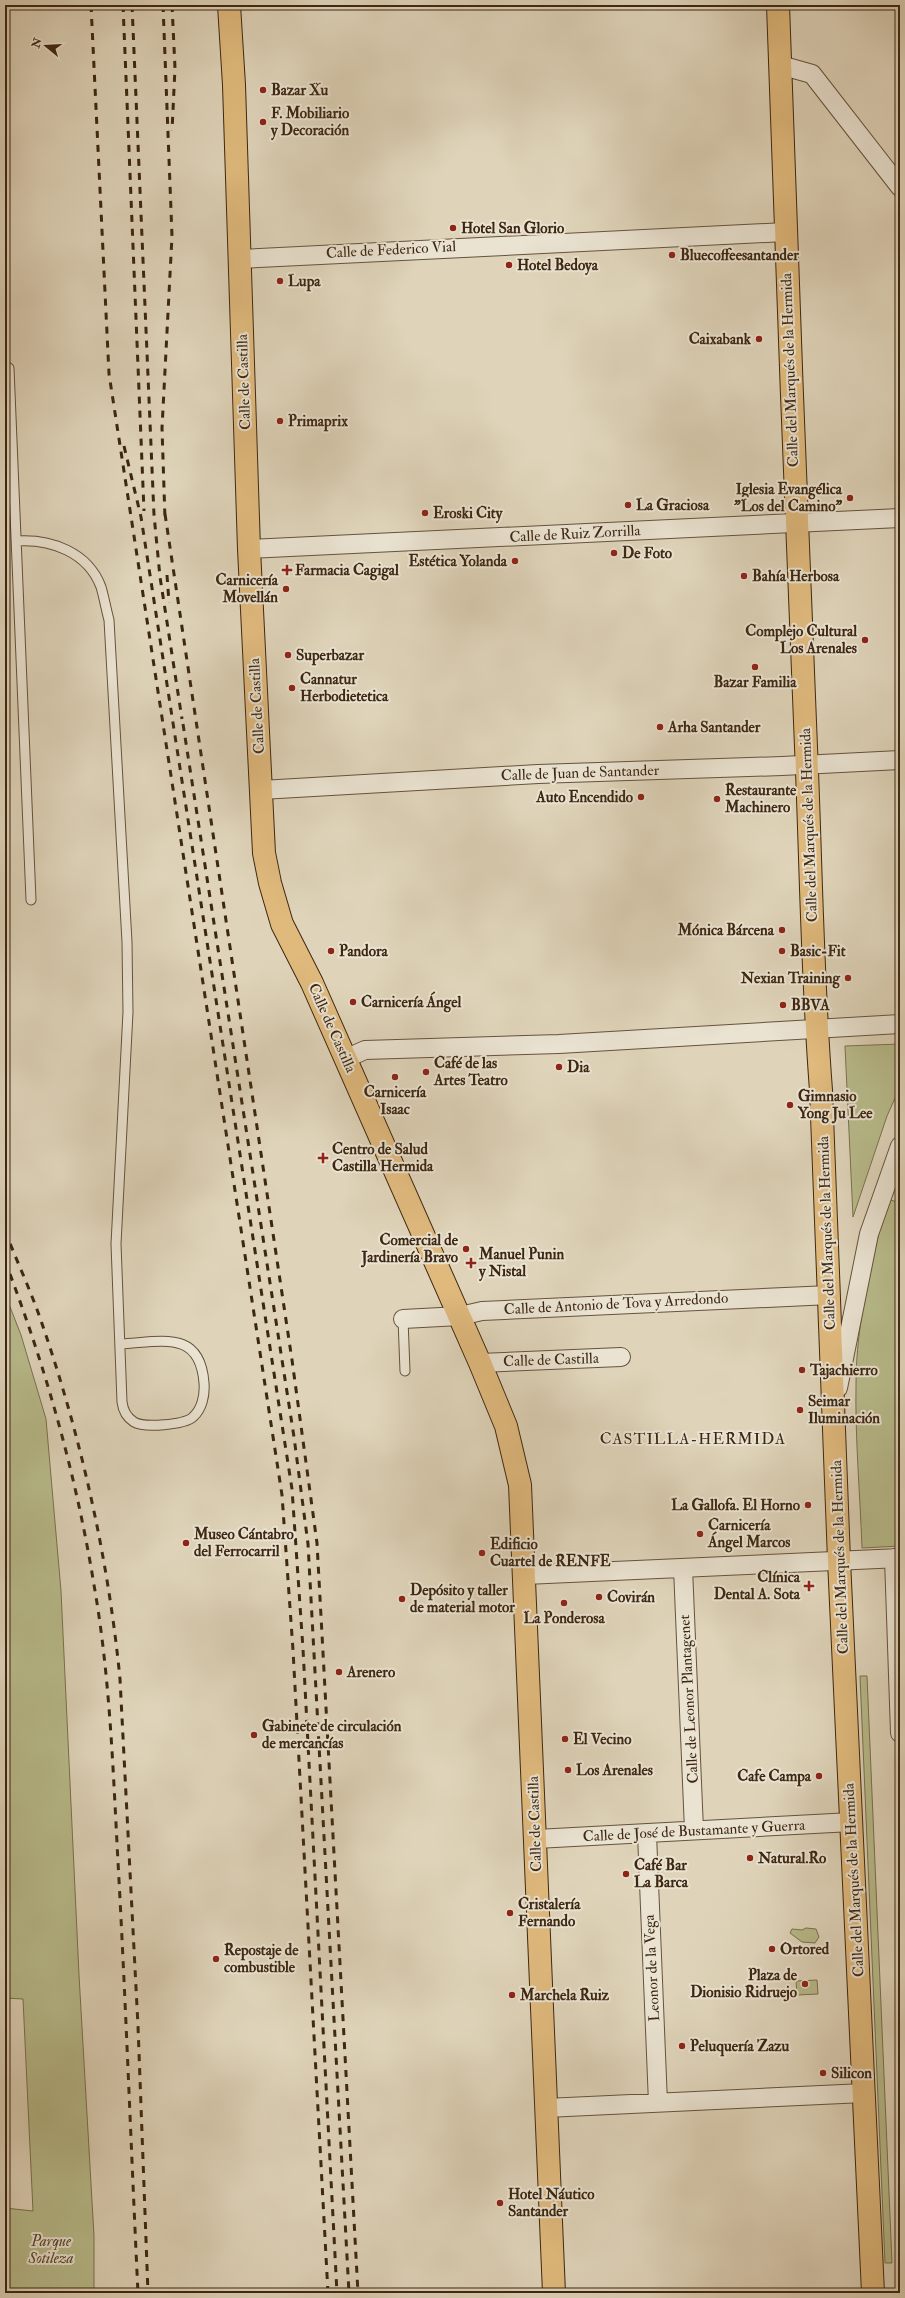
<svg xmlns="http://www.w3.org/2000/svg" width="905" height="2298" font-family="'IM FELL Double Pica',serif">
	<rect width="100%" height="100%" fill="#dfd4ba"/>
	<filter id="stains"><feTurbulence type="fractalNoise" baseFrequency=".005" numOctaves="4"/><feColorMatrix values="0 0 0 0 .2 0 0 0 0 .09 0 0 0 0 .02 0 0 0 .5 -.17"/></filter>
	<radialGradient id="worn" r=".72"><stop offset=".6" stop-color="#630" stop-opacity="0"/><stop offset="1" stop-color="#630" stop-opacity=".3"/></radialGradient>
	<path fill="#b8bb8b" stroke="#7a714e" d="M900,1044v43l-13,29 -34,101 -8,-171z
		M888,1199l12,4v343l-38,2c-2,-55 -7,-110 -6,-164 0,-60 16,-127 32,-185z
		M5,1294l16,41 25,84 15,172 18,384 15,261v57h-89v-85l28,3 -10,-212 -18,-1z
		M860,1676h7l25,587h-7z
		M806,1928l10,1 3,8 -4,6 -13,-1 -12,-9 2,-4 10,1z
		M817,1980l1,14 -21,1 -1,-14z"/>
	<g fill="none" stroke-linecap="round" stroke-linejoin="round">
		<defs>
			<path id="lane" d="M9,368l22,532
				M17,541c34,-2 71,11 84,46 3,10 5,22 8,33l18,322 1,70 -12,232 6,158c1,8 4,15 12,20 10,6 50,3 59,-5 9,-8 12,-22 11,-34 -4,-54 -43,-41 -84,-39
				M403,1319l2,52"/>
			<path id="street" d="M780,65l32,9 88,113
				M240,259l545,-27
				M249,549l651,-31
				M261,790l277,-16 244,-8 118,-6
				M345,1059l20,-9 194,-6 341,-20
				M403,1319l57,-3 22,-5 348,-16
				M480,1363l141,-6
				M838,1388l31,-154 31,-88
				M894,1558l6,175
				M683,1568l11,262
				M525,1575l375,-17
				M647,1834l11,269
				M536,1839l316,-17
				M546,2108l318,-15"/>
			<path id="primary" d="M229,5l5,80 15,464 15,304 6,30 12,41 30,59 168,380 26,63 14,59 34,808
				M778,5c8,247 18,495 28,742 5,114 6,229 15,343l18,470 34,733"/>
		</defs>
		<use href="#lane" stroke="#66523c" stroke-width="11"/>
		<use href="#street" stroke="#66523c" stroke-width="20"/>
		<use href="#primary" stroke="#3d2712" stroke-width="24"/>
		<use href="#lane" stroke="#eae3d2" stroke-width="9"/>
		<use href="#street" stroke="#eae3d2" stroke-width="18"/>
		<use href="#primary" stroke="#e0ba7d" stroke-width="22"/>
		<path stroke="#3d2712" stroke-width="3" stroke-dasharray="7 7" stroke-linecap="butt" d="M91,5l18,369 173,1121 11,155 35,643
			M123,5l21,506
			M132,5l22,510 6,62 22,142
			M163,5l9,231 -10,192 3,91
			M172,5l3,63 -3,63
			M124,446l17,71 151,972 11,160 34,644
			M165,514l127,846 25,183 41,750
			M167,575l2,28
			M183,724l111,713 14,107 41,749
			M5,1231c11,28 24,56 34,84 41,117 69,241 81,364l18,347 10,267
			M5,1261c40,104 71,213 89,324 16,91 19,185 24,277 8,144 13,287 20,431"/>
	</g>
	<g fill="#8f2418" stroke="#eae3d2" stroke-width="1.5">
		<circle cx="263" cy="90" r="4"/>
		<circle cx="263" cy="122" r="4"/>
		<circle cx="453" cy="228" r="4"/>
		<circle cx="672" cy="255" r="4"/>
		<circle cx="509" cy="265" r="4"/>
		<circle cx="280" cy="281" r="4"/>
		<circle cx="759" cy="339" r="4"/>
		<circle cx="280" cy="421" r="4"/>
		<circle cx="850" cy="498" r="4"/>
		<circle cx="628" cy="505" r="4"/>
		<circle cx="425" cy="513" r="4"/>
		<circle cx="614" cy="553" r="4"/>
		<circle cx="515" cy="561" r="4"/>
		<path d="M285 564h4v4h4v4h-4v4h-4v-4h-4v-4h4z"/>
		<circle cx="744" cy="576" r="4"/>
		<circle cx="286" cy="589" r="4"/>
		<circle cx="865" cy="640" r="4"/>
		<circle cx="288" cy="655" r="4"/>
		<circle cx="755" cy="667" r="4"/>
		<circle cx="292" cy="688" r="4"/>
		<circle cx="660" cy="727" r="4"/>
		<circle cx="641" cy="797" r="4"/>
		<circle cx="717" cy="799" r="4"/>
		<circle cx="782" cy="930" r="4"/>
		<circle cx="331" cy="951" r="4"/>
		<circle cx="782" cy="951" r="4"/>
		<circle cx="848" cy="978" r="4"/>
		<circle cx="353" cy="1002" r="4"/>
		<circle cx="783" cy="1005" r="4"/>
		<circle cx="559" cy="1067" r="4"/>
		<circle cx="426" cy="1072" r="4"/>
		<circle cx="395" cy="1077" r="4"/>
		<circle cx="790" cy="1105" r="4"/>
		<path d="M321 1152h4v4h4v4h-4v4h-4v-4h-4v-4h4z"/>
		<circle cx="466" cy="1249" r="4"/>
		<path d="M469 1257h4v4h4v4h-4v4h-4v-4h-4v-4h4z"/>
		<circle cx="802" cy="1370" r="4"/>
		<circle cx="800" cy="1410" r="4"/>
		<circle cx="808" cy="1505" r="4"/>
		<circle cx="700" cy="1534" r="4"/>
		<circle cx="186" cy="1543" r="4"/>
		<circle cx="482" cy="1553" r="4"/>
		<path d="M807 1580h4v4h4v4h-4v4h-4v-4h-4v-4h4z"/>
		<circle cx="599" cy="1597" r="4"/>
		<circle cx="402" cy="1599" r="4"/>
		<circle cx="564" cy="1603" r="4"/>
		<circle cx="339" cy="1672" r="4"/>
		<circle cx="254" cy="1735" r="4"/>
		<circle cx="565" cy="1739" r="4"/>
		<circle cx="568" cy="1770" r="4"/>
		<circle cx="819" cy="1776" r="4"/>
		<circle cx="750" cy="1858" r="4"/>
		<circle cx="626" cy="1874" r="4"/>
		<circle cx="510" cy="1913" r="4"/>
		<circle cx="772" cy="1949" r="4"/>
		<circle cx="216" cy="1959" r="4"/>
		<circle cx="805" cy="1984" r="4"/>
		<circle cx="512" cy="1995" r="4"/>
		<circle cx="682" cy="2046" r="4"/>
		<circle cx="823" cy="2073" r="4"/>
		<circle cx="500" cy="2203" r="4"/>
	</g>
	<g text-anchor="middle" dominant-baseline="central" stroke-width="4" stroke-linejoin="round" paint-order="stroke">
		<g font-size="15" font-weight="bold" fill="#3d2712" stroke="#eae3d2" text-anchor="start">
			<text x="271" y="90">Bazar Xu</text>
			<text x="271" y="113">F. Mobiliario<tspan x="271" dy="17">y Decoración</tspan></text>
			<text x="461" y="228">Hotel San Glorio</text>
			<text x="680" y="255">Bluecoffeesantander</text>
			<text x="517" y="265">Hotel Bedoya</text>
			<text x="288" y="281">Lupa</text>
			<text x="751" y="339" text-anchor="end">Caixabank</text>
			<text x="288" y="421">Primaprix</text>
			<text x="842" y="489" text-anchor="end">Iglesia Evangélica<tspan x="842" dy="17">"Los del Camino"</tspan></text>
			<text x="636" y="505">La Graciosa</text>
			<text x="433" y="513">Eroski City</text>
			<text x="622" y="553">De Foto</text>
			<text x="507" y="561" text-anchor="end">Estética Yolanda</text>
			<text x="295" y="570">Farmacia Cagigal</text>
			<text x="752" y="576">Bahía Herbosa</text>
			<text x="278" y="580" text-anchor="end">Carnicería<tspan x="278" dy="17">Movellán</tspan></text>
			<text x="857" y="631" text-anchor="end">Complejo Cultural<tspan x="857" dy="17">Los Arenales</tspan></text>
			<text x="296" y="655">Superbazar</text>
			<text x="300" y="679">Cannatur<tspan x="300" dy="17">Herbodietetica</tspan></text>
			<text x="755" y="682" text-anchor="middle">Bazar Familia</text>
			<text x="668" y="727">Arha Santander</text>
			<text x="725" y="790">Restaurante<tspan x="725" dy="17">Machinero</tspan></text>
			<text x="633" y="797" text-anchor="end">Auto Encendido</text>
			<text x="774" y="930" text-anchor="end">Mónica Bárcena</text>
			<text x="339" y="951">Pandora</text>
			<text x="790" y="951">Basic-Fit</text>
			<text x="840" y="978" text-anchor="end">Nexian Training</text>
			<text x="361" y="1002">Carnicería Ángel</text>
			<text x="791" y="1005">BBVA</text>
			<text x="434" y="1063">Café de las<tspan x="434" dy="17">Artes Teatro</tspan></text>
			<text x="567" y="1067">Dia</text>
			<text x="395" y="1092" text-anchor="middle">Carnicería<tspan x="395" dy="17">Isaac</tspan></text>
			<text x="798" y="1096">Gimnasio<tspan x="798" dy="17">Yong Ju Lee</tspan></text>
			<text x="332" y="1149">Centro de Salud<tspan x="332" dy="17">Castilla Hermida</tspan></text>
			<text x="458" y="1240" text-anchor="end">Comercial de<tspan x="458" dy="17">Jardinería Bravo</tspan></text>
			<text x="479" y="1254">Manuel Punin<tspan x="479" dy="17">y Nistal</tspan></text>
			<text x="810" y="1370">Tajachierro</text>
			<text x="808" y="1401">Seimar<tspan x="808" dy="17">Iluminación</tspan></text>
			<text x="800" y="1505" text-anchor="end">La Gallofa. El Horno</text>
			<text x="708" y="1525">Carnicería<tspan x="708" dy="17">Ángel Marcos</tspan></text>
			<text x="194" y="1534">Museo Cántabro<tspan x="194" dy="17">del Ferrocarril</tspan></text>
			<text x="490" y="1544">Edificio<tspan x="490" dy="17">Cuartel de RENFE</tspan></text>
			<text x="800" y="1577" text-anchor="end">Clínica<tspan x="800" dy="17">Dental A. Sota</tspan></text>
			<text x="410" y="1590">Depósito y taller<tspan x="410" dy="17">de material motor</tspan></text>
			<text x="607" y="1597">Covirán</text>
			<text x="564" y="1618" text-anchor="middle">La Ponderosa</text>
			<text x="347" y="1672">Arenero</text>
			<text x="262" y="1726">Gabinete de circulación<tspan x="262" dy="17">de mercancías</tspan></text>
			<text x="573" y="1739">El Vecino</text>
			<text x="576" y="1770">Los Arenales</text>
			<text x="811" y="1776" text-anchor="end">Cafe Campa</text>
			<text x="758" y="1858">Natural.Ro</text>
			<text x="634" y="1865">Café Bar<tspan x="634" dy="17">La Barca</tspan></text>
			<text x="518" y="1904">Cristalería<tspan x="518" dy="17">Fernando</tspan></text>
			<text x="780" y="1949">Ortored</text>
			<text x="224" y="1950">Repostaje de<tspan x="224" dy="17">combustible</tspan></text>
			<text x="797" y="1975" text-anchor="end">Plaza de<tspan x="797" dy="17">Dionisio Ridruejo</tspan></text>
			<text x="520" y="1995">Marchela Ruiz</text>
			<text x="690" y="2046">Peluquería Zazu</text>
			<text x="831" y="2073">Silicon</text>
			<text x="508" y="2194">Hotel Náutico<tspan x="508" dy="17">Santander</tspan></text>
		</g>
		<g font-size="15" fill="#3d2712" stroke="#eae3d2">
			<text transform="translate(391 250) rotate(-3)">Calle de Federico Vial</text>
			<text transform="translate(790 370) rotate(-92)">Calle del Marqués de la Hermida</text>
			<text transform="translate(244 382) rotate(-92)">Calle de Castilla</text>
			<text transform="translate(575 534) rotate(-3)">Calle de Ruiz Zorrilla</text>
			<text transform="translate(257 706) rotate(-93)">Calle de Castilla</text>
			<text transform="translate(580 773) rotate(-2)">Calle de Juan de Santander</text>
			<text transform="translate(809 825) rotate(-92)">Calle del Marqués de la Hermida</text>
			<text transform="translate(332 1028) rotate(66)">Calle de Castilla</text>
			<text transform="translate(827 1233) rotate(-92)">Calle del Marqués de la Hermida</text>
			<text transform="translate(616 1304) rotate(-3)">Calle de Antonio de Tova y Arredondo</text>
			<text transform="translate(551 1360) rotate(-2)">Calle de Castilla</text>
			<text transform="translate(840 1557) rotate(-92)">Calle del Marqués de la Hermida</text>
			<text transform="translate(689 1699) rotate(-93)">Calle de Leonor Plantagenet</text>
			<text transform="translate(535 1824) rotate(-92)">Calle de Castilla</text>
			<text transform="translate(694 1831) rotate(-3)">Calle de José de Bustamante y Guerra</text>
			<text transform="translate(854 1880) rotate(-93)">Calle del Marqués de la Hermida</text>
			<text transform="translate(652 1968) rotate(-93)">Leonor de la Vega</text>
		</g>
		<g font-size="15" font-style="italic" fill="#56452a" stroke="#eae3d2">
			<text x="51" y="2241">Parque<tspan x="51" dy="17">Sotileza</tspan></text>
		</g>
		<g font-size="16" letter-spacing="1" fill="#3d2712" stroke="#eae3d2">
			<text x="693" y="1439">CASTILLA-HERMIDA</text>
		</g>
	</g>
	<rect width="905" height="2298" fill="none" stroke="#dfd4ba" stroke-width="20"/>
	<rect x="6" y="6" width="893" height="2286" fill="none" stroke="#3d2712" stroke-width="2"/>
	<rect x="10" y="10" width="885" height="2278" fill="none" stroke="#3d2712"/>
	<g transform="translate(46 46) rotate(288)" stroke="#eae3d2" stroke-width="3" paint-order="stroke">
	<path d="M0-3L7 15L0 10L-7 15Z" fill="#3d2712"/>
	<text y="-6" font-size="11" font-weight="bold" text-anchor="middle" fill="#3d2712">N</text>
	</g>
	<rect width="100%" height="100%" filter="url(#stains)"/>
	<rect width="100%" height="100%" fill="url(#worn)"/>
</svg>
